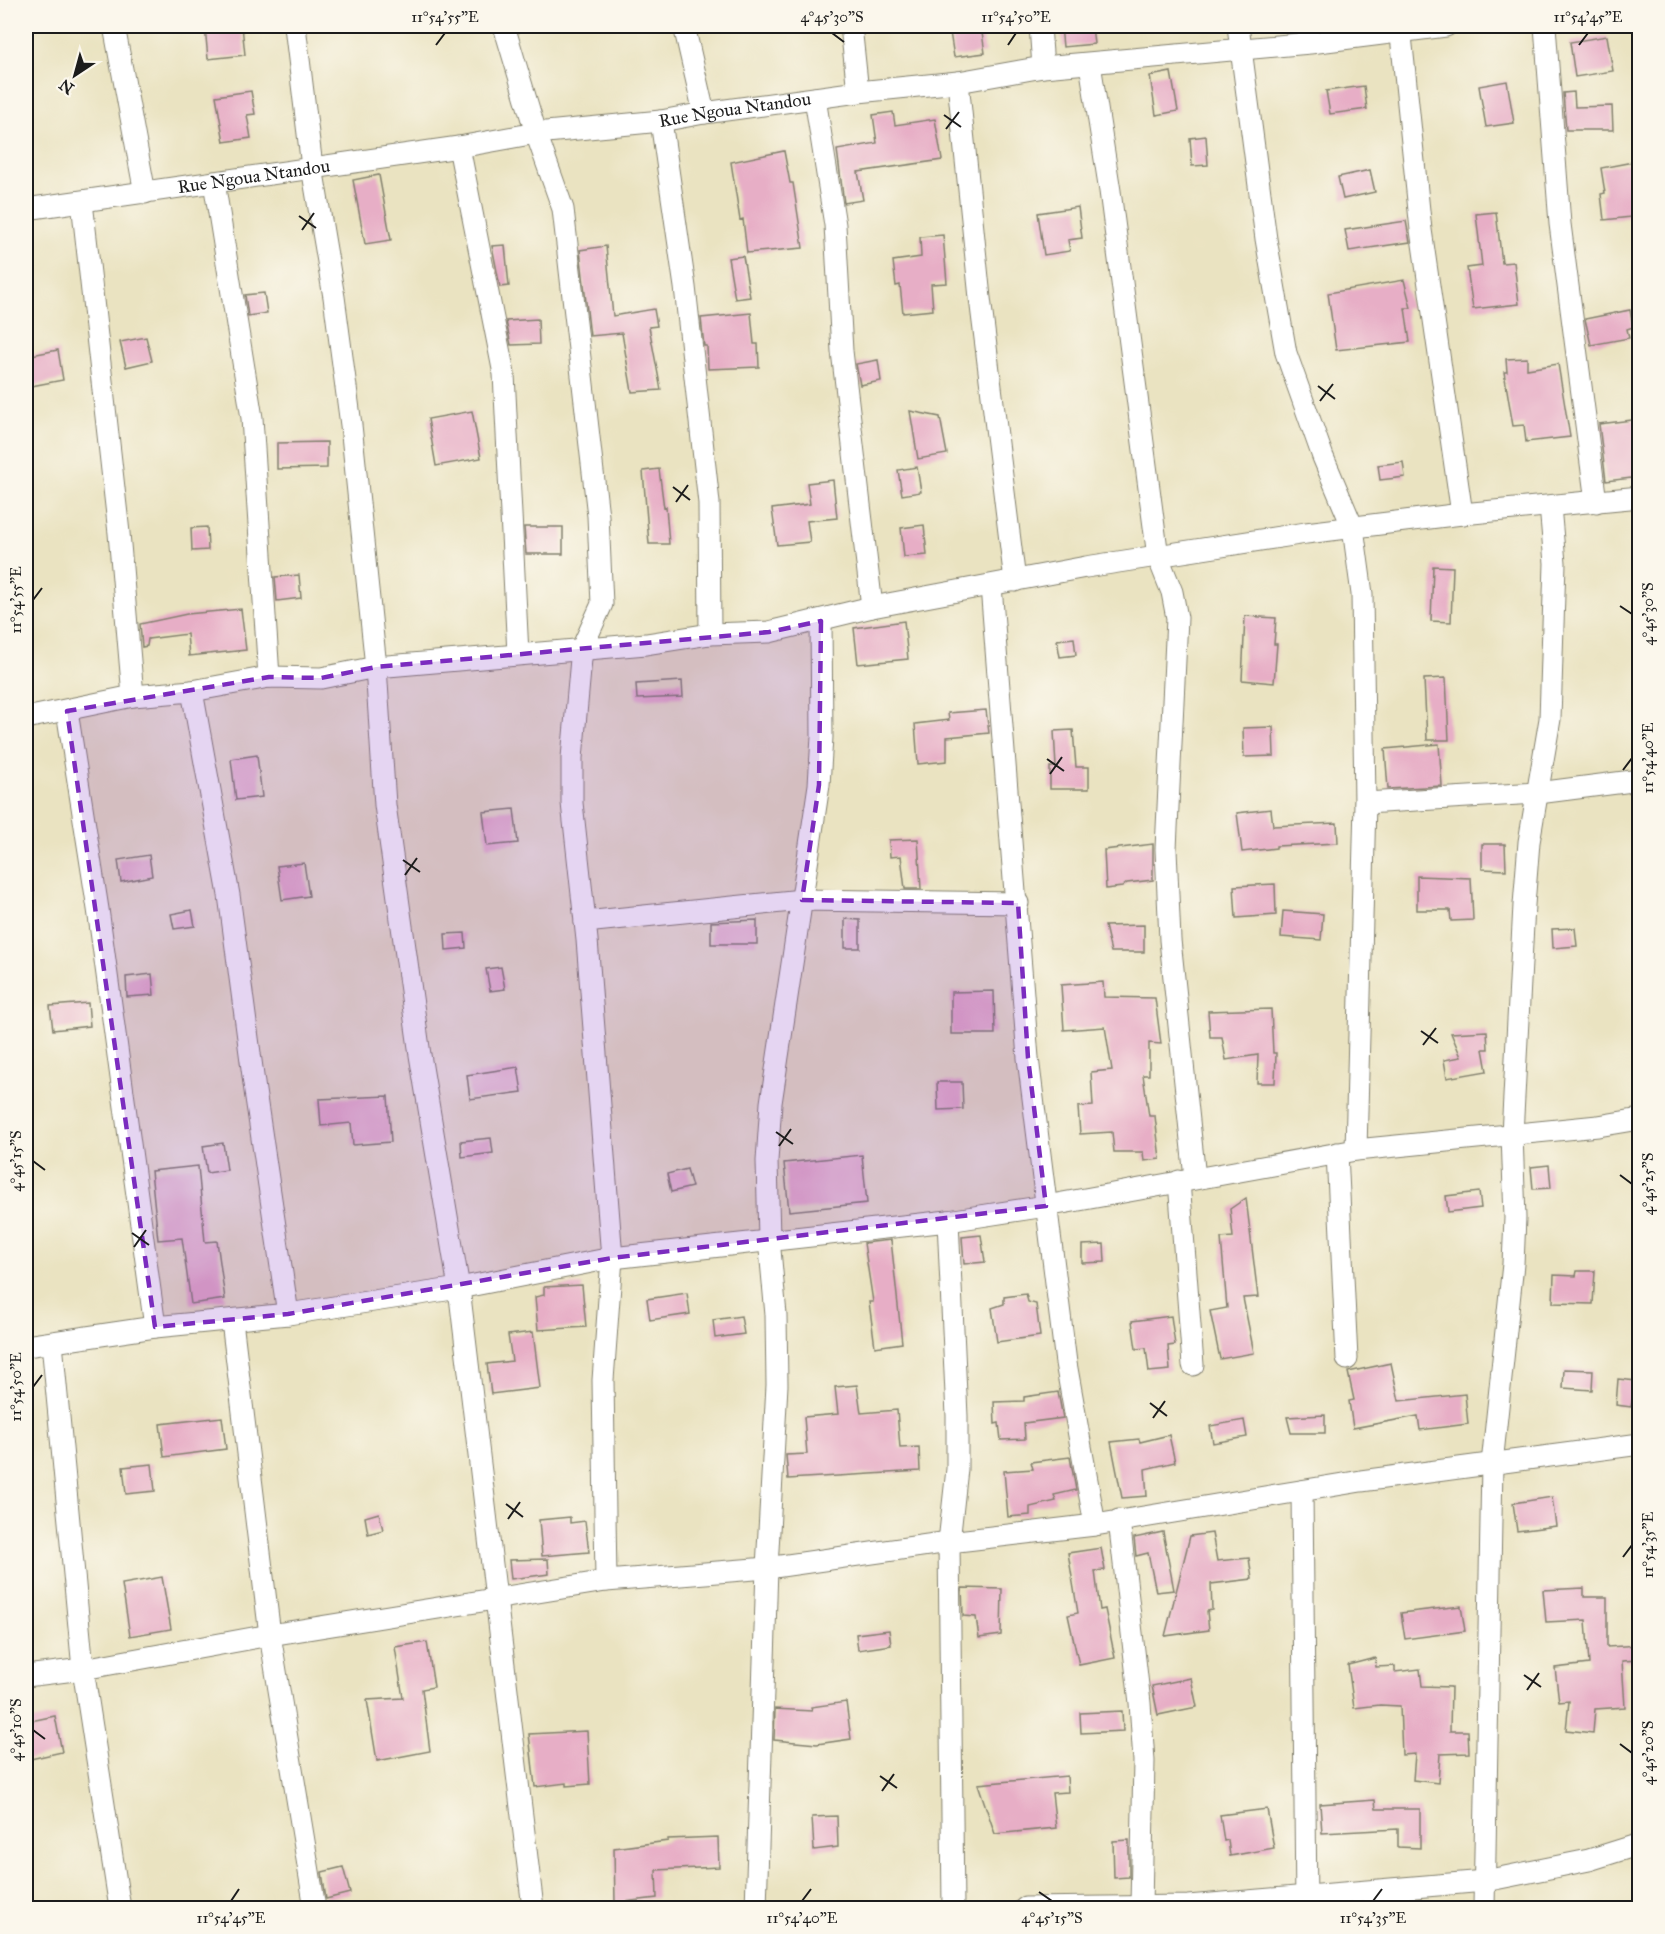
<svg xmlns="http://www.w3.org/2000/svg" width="1665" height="1934" font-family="'IM FELL Great Primer',serif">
	<rect width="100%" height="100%" fill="#fbf7ec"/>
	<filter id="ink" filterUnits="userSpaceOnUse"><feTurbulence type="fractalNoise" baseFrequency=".0167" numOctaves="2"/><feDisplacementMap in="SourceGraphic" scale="12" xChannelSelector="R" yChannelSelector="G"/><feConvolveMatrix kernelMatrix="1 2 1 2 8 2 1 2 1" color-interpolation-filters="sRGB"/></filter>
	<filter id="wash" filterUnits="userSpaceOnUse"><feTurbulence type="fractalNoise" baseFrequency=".008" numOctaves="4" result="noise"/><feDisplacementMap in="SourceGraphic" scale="24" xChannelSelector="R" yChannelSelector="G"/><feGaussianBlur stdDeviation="1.35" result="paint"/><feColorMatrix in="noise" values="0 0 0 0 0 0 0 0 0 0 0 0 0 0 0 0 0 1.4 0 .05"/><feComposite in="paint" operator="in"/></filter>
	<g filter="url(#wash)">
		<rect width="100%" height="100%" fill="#eae3c1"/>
		<g id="blocks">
			<path fill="#e7aec6" d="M205,26h37l3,29 -37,4z
				M949,26h32l4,27 -31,4z
				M1061,26h31l2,18 -31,3z
				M1607,36l6,35 -38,6 -5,-35z
				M1171,72l7,39 -22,4 -6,-39z
				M1507,81l7,42 -28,4 -7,-41z
				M1364,86l3,23 -37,5 -4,-23z
				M251,91l4,23 -8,1 4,23 -27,4 -8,-46z
				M1574,92l1,15 37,-1 1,24h-47l-3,-37z
				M893,112l2,13 40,-6 7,41 -84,12 5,28 -19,3 -7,-53 40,-7 -4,-28z
				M1206,136l2,29 -16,1 -2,-28z
				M784,151l6,32h3l10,65 -56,5 -4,-34 -3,1 -9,-58z
				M1633,162l2,28 5,-1v27l-36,4 -3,-26 4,-1 -4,-25z
				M1370,170l5,22 -32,7 -5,-22z
				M379,175l12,65 -26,4 -12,-64z
				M1078,207l4,31 -14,2 2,11 -26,4 -6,-42z
				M1496,212l6,51 12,-1 5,42 -46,5 -6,-41 15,-2 -6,-52z
				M1406,221l4,21 -61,9 -4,-21z
				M943,235l4,48 -16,1 2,26 -30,3 -3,-28 -4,1 -3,-25 28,-4 -1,-20z
				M505,245l4,41 -9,1 -8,-41z
				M606,246l7,70 41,-7 3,17 -8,1 12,63 -29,2 -10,-59 -32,3 -10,-86z
				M743,256l7,41 -15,2 -7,-41z
				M1404,280l7,28h-6l5,34 -74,8 -8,-57z
				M264,293l3,20 -19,3 -3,-21z
				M1630,310l3,17 -6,2 2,9 -38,7 -6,-26z
				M751,313l3,31h4l1,23 -51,2 -1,-23h-3l-3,-28z
				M538,319l1,25 -28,1 -5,-24z
				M146,337l6,24 -26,6 -6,-25z
				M58,350l5,30 -37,7v-31z
				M1527,358v11l31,-5 12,73 -44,5 -2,-17 -11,1 -9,-54h3l-1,-13z
				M878,360l3,21 -21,4 -4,-21z
				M472,411l9,47 -45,8 -8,-47z
				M910,411l30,6 7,37 -29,5z
				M1640,419v58l-34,4 -7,-57z
				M327,442v26l-50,1v-26z
				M1403,462l2,15 -25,3 -2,-15z
				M917,467l4,25 -19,3 -4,-25z
				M659,469l5,39 2,-1 3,37h-20l-6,-73z
				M833,480l4,38 -30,3 3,21 -33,3 -5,-36 38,-5 -3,-21z
				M924,525l3,30 -23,2 -3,-29z
				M207,527l1,23 -16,1 -1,-23z
				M524,527h39v27h-37z
				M1433,566l20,1 -2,55 -20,-1z
				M299,575l2,23 -24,3 -2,-24z
				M241,609l5,41 -57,6 -2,-22 -39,5 -1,7 -5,1 -2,-23 47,-10z
				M1245,616l31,2 -2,26h3l-3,39 -32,-3z
				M904,621l4,38 -50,5 -4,-36z
				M1074,638l2,17 -16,2 -3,-17z
				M1446,678l3,62h-22l-3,-61z
				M682,681l1,16 -46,2 -1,-15z
				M986,710l3,23 -42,4v24l-29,3 -3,-40 34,-4 -1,-7z
				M1273,727l1,29 -30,1 -1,-29z
				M1073,730l3,37h13v22h-39v-22h6l-2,-36z
				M1439,744l3,42 -54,3 -3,-40z
				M257,755l5,42 -26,3 -5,-41z
				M514,809l4,34 -31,3 -4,-34z
				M1271,809l2,17 64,-3 1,20 -62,3v2l-34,4 -5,-39z
				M918,839l3,50h-16l-4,-33 -11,1 -1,-17z
				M1153,844v36l-26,3 -5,4 -16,2 -2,-39z
				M1482,844h23l1,26 -24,-1z
				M149,855l3,21 -31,6 -3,-22z
				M304,863l5,33 -27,4 -5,-34z
				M1417,876l54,2 2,42 -22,1 -1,-11h-33z
				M1275,884l1,31 -40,3 -2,-32z
				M192,910l3,16 -21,3 -3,-15z
				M1283,911l40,3 -2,26 -40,-3z
				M845,919l15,1v28h-15z
				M757,920v24h-46v-22z
				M1144,925v27h-33l-6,-26z
				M1575,928l2,18 -24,2 -1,-19z
				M465,933l1,15 -20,2 -1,-16z
				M501,967l4,22 -15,2 -4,-22z
				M152,974l2,21 -27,2 -1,-20z
				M1103,982l1,15 51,1 6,46 -12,-1v32h-6l6,41h6l5,43 -16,2 -1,-9h-29l-2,-20 -32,2 -2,-27 15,-1 -2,-34 21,-2 -7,-43 -41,3 -3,-45z
				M994,991l1,43h-44v-42z
				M88,1003l2,23 -37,4 -3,-24z
				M1271,1009l2,44h3l-1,30h-18l1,-28 -32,5 -4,-23h-12l-2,-26z
				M1487,1031l1,18h-5l4,22 -40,7 -3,-18 17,-3 -10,-24z
				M518,1067l4,25 -52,7 -3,-24z
				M937,1082h25l1,27 -25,1z
				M388,1096l3,46 -38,3 -2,-22 -30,3 -2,-27z
				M491,1138l2,15 -31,4 -1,-16z
				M223,1143l4,27 -20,3 -4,-27z
				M862,1155l5,48 -78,8 -5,-48z
				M1549,1165l2,23 -18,1 -2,-22z
				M198,1166l7,76 12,-1 8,58 -34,5 -9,-66 -24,2 -7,-69z
				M687,1169l5,18 -21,5 -4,-18z
				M1479,1192l2,16 -33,4 -2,-16z
				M1246,1198l12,99 -15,1 11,55 -34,6 -10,-48 17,-3 -6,-70 12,-1 -3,-28z
				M981,1235l4,27 -21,2 -2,-27z
				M891,1240l11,103 -27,4 -6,-45h4l-9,-59z
				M1104,1244l1,18 -23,1v-18z
				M1577,1271h18l-2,33 -40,-1 1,-28 22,1z
				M582,1285l4,42 -48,3 -3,-33 9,-2v-8z
				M687,1293l3,21 -40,6 -3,-21z
				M1026,1294l2,8 8,2 4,32 -43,6 -5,-34 12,-4v-7z
				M741,1316l3,18 -29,4 -2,-18z
				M1171,1316l4,29 -7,1 2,24 -21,2 -3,-24 -10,1 -4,-28z
				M533,1332l7,56 -49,6 -4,-30 25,-3 -4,-26z
				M1391,1363l8,38 66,-7 3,30 -48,6 -2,-14 -65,12 -4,-27 5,-1 -6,-28z
				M1564,1369l29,1 -1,20 -29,-2z
				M1618,1379l18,2 -5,26 -15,-2z
				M857,1385l4,28 36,-3 3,38 19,-1 1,24 -132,8 -2,-24 21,-1 -3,-37 34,-3 -3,-27z
				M1058,1392l5,26 -39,5 1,16 -24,1 -2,-17 -4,1 -1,-22 30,-1v-4z
				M1325,1415v18h-34l-4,-16z
				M222,1417l4,32 -62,8 -4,-33z
				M1244,1420l3,17 -34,6 -3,-17z
				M1169,1435l6,27 -30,7 2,27 -25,2 -11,-56 28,-3 1,3z
				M1070,1457l6,33 -22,5 2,6 -26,6v8l-22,2 -4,-46 29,-2 -2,-7z
				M152,1464l3,27 -29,3 -3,-27z
				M1552,1497l4,29 -39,5 -4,-28z
				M379,1513l4,17 -15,4 -3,-17z
				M570,1517v6l15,-2 4,31 -47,4 -3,-36z
				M1163,1532l11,58 -18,2 -8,-39 -12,3 -2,-18z
				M1212,1533l5,28 32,-3 3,21 -41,5 1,26 -5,1 2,19 -44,6 25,-100z
				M1101,1548l4,22 -10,1 5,39 5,-1 10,49 -36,7 -11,-50 10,-2 -10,-60z
				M548,1559l1,15 -38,5 -2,-19z
				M162,1577l9,52 -41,7 -8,-52z
				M962,1588l40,1 -1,46 -22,3 -3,-21 -13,-1z
				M1584,1588v9h23v50l33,-2v15l-18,1 3,46 -30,2 -2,24 -27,-3 3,-29 -10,1 -4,-34 34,-4 -3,-44 -40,2 -3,-32z
				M1461,1606l4,25 -60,8 -4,-26z
				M889,1630l2,15 -33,5 -2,-16z
				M427,1642l7,45 -12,2 8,62 -53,10 -10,-61 36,-2 -8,-51z
				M1375,1658l1,9 19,-1v6l25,-3 2,17 29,1 -1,44h18l1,22 -29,1 -2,29 -25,-3 2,-26 -13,1 -2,-49 -20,-1 -26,3 -6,-43z
				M1191,1678l6,29 -39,8 -6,-29z
				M846,1702l5,37 -34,5 -43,-4 1,-31 37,2 -1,-4z
				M1122,1711l1,20 -42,2 -1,-20z
				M55,1716l7,36 -36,8v-38z
				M587,1731l3,53 -24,2v-3l-31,4 -6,-53z
				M1067,1776l1,16 -16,1 4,35 -61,6 -17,-50z
				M1375,1800l1,9h44v39l-22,-1v-18l-76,4 -2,-29z
				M1267,1809l7,39 -44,8 -2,-16 -4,1 -4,-26z
				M837,1816l1,31 -24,3 -2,-33z
				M718,1837l1,30 -63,3 1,28 -42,5 -1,-55 54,-7v-2z
				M1129,1840v37l-15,1 -1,-37z
				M343,1867l7,26 -24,6 -4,-27z"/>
		</g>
	</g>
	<g filter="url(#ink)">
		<use href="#blocks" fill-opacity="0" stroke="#83806e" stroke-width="1.5"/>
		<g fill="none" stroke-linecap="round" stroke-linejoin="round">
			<defs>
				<g id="minor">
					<path d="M114,26l31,167"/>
					<path d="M295,26l17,141 22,130 17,128 25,242 9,138 35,250 39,233 74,620"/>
					<path d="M504,26l32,107 27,76 35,307 4,88 -20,44 -10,110v45l15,137 25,318 -9,122 3,201"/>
					<path d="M684,26l20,87"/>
					<path d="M851,26l7,66"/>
					<path d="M1040,26l3,41"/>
					<path d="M1238,26l28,213 20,114 37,104 30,71 9,66 3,209 -9,347"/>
					<path d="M1400,26l21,204 41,284"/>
					<path d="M1545,26l15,198 36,278"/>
					<path d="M1090,64l20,127 48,366 14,35 5,26 -11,231 4,91 25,238"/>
					<path d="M958,82l22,216 35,283"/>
					<path d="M815,98l20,127 7,126 30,256"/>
					<path d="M661,121l24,166 24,216 1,131"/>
					<path d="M459,147l45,227 14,280"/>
					<path d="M214,182l38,236 17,259"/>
					<path d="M82,202l37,331 14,163"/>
					<path id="s1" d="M26,209l433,-62 77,-14 125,-12 43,-8 154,-21 100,-10 85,-15 267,-24 136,-17"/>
					<path d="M991,586l37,472 38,305 29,162"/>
					<path d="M192,691l37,204 26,196 33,223"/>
					<path d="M67,711l31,198 57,418"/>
					<path d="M26,718l107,-22 59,-5 77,-14 52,1 55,-11 270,-23 64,-10 59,-2 103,-25 214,-40 220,-34 156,-19 178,-17"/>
					<path d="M1365,803l173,-10 102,-13"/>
					<path d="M585,922l217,-22 216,3"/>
					<path d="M1337,1153l10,206"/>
					<path d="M1179,1181l14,184"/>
					<path d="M948,1221l9,195v53l-8,73 4,366"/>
					<path d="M232,1321l38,314 45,273"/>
					<path d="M52,1343l31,326 37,239"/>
					<path d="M26,1346l129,-19 133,-13 171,-26 153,-30 336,-37 98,-15 310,-56 242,-24 42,-7"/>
					<path d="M1302,1491l4,417"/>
					<path d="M1119,1520l21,183 4,58 -3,145"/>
					<path d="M26,1676l57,-7 187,-34 336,-54 161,-13 182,-26 146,-17 266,-44 279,-37"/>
					<path d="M756,1908l11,-340 10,-183 -1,-70 -7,-76 -2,-78 4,-58 48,-318 3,-48 -1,-116"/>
					<path d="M1025,1908l163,-2 297,-25 104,-21 51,-16"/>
					<path d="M1484,1908l8,-444 21,-200 2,-46 -3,-83 12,-230 5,-63 21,-123 5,-156 -5,-57"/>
				</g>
			</defs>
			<use href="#minor" stroke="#83806e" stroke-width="23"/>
			<use href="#minor" stroke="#fff" stroke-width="21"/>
		</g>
	</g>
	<path fill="#7b2cbf" fill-opacity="0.2" stroke="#7b2cbf" stroke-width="4.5" stroke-dasharray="12 8" stroke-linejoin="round" d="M821,621l-2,164 -17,115 216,3 10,155 18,148 -434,52 -324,56 -133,13 -88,-616 202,-34 52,1 55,-11 393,-35z"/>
	<path fill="none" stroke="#1c1c1c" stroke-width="2" d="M832,33l12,9M436,45l9,-12M1008,45l8,-12M1579,45l9,-12M944,115l17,12M946,129l13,-17M299,216l17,12M302,230l12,-17M1318,386l17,13M1320,401l13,-17M673,487l17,13M676,502l12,-17M33,600l9,-12M1620,606l12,8M1047,759l17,12M1623,770l9,-12M1050,774l12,-17M403,860l17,12M405,875l12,-17M1421,1031l17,12M1423,1045l13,-17M776,1132l17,12M779,1146l12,-17M33,1161l12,9M1620,1175l12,9M132,1233l17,12M134,1247l12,-17M33,1387l9,-12M1150,1403l17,13M1153,1418l12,-17M506,1504l17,13M508,1519l12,-17M1623,1557l9,-12M1524,1675l17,12M1527,1690l12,-17M33,1730l12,9M1620,1744l12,9M880,1776l17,12M882,1791l12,-17M1039,1892l13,9M231,1901l8,-12M802,1901l9,-12M1373,1901l9,-12"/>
	<g text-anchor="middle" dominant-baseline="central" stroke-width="4.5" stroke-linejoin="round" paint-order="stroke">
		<g font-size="18" fill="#1c1c1c" stroke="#fbf7ec">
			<text stroke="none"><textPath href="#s1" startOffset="716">Rue Ngoua Ntandou</textPath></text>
			<text stroke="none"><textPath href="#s1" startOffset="230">Rue Ngoua Ntandou</textPath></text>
		</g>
	</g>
	<rect width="1665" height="1934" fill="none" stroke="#fbf7ec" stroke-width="66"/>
	<g transform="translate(75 75) rotate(216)" stroke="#fbf7ec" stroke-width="4.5" paint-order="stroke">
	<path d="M0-4.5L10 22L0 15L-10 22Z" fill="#1c1c1c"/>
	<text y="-9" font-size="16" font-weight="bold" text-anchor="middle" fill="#1c1c1c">N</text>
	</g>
	<rect x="33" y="33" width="1599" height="1868" fill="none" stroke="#1c1c1c" stroke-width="2"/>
	<g font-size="15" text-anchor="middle" fill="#1c1c1c">
		<text x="445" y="22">11°54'55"E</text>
		<text x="832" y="22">4°45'30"S</text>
		<text x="1016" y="22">11°54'50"E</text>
		<text x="1588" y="22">11°54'45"E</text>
		<text transform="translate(16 600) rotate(-90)" y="5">11°54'55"E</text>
		<text transform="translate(1648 614) rotate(-90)" y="5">4°45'30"S</text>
		<text transform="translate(1648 758) rotate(-90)" y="5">11°54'40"E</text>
		<text transform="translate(16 1161) rotate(-90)" y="5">4°45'15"S</text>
		<text transform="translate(1648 1184) rotate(-90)" y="5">4°45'25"S</text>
		<text transform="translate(16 1387) rotate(-90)" y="5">11°54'50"E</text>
		<text transform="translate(1648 1545) rotate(-90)" y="5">11°54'35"E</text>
		<text transform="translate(16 1730) rotate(-90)" y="5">4°45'10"S</text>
		<text transform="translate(1648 1753) rotate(-90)" y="5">4°45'20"S</text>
		<text x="231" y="1923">11°54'45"E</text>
		<text x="802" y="1923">11°54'40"E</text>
		<text x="1052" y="1923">4°45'15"S</text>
		<text x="1373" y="1923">11°54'35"E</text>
	</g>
</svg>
